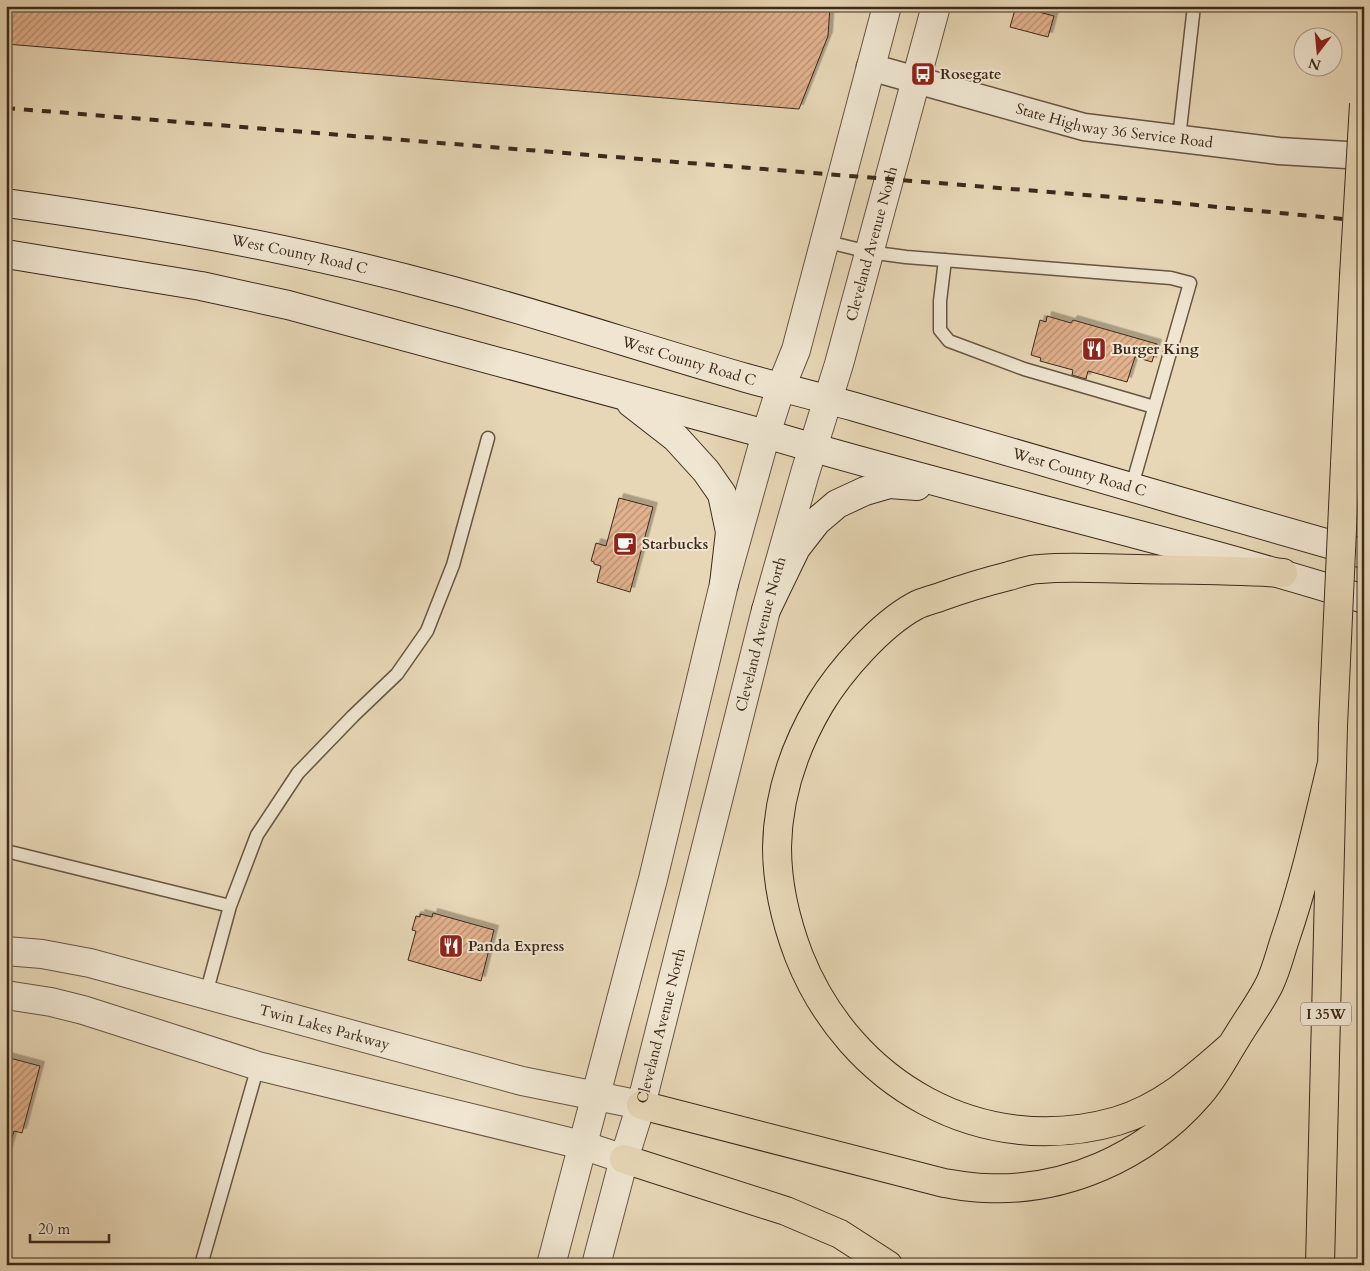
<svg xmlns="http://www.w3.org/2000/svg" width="1370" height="1271" font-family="Cardo,serif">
	<defs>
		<pattern id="building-hatch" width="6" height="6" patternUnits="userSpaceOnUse" patternTransform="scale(1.25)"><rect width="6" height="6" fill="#e2b18d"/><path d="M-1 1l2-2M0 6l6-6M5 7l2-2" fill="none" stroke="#b89072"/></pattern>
		<filter id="shadow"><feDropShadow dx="4.5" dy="-4.5" stdDeviation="0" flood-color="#0004"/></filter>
	</defs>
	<rect width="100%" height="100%" fill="#e7d7b6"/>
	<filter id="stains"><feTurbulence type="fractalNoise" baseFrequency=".004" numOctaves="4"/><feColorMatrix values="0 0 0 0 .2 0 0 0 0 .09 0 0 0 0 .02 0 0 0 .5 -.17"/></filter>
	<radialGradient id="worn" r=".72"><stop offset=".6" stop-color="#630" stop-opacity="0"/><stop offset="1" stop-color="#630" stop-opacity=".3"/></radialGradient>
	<path fill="url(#building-hatch)" stroke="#3c2a1b" filter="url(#shadow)" d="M6,6h824l-2,30 -29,73 -793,-65z
		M1016,6l38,10 -6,21 -38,-10z
		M1112,6h19l-1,5z
		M1047,316l24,7 2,-3 84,24 -5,18 -17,-5 -8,25 -39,-11 -2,8 -14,-4 1,-5 -33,-9 1,-3 -10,-3 9,-35 6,2z
		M619,498l34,9 -23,85 -33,-10 4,-16 -7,-2v-2l-3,-1 5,-18 10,3z
		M433,913l61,17 -13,51 -73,-21 8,-29 -4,-1 4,-14 4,1v-3l12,3z
		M6,1057l34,9 -18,67 -8,-2 -8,26z"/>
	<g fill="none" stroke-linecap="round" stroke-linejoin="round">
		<defs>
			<path id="service" d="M1179,138l15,-132
				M824,241l45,11 37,5 265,21 19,5 -59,206
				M945,260l-5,41v29l9,11 75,28 130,38
				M6,851l224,55
				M206,994l24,-88 27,-71 41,-62 55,-57 44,-42 30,-43 26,-66 35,-127
				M201,1265l57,-199"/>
			<g id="minor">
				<path id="s1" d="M870,67l214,60 195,24 85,5"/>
			</g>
			<g id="tertiary">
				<path id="s2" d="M6,951l36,3 48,9 432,118 119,24"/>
				<path d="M6,995l45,7 32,8 175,56 324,79 42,14"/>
				<path d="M551,1265l102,-386 71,-295 42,-150 15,-47 15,-37 91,-344"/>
				<path id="s3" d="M596,1265l28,-106 17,-54 125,-495 39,-137 34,-109 97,-358"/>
			</g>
			<g id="secondary">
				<path id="s4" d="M6,203c147,20 293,46 436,85 102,27 203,61 304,90 37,10 73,19 109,29 170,49 339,99 509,147"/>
				<path d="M6,254l195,32 87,19 478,129c198,59 400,103 598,165"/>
				<path d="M631,403l45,35 30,33 16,23 8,38 -6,52"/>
				<path d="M766,610l30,-62 21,-27 20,-17 28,-13 24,-7 28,2"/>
			</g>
			<path id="motorway" d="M1345,464l9,-188
				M1231,1046c-35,31 -68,61 -114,75 -136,39 -267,-37 -318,-165 -13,-34 -22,-72 -22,-109 1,-51 17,-99 43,-143 20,-33 60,-79 95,-98 7,-4 17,-6 25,-9 22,-8 45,-15 69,-21 10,-3 21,-7 31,-7 33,-3 66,0 99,0 48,1 96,1 144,4
				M641,1105l303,78c13,2 27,5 41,5 80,4 159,-31 212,-91 17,-18 27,-40 40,-60 10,-17 23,-34 32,-52 7,-14 11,-31 16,-46 20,-58 33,-117 47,-176
				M624,1159l162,52 54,23 48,31
				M1320,1265l13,-539"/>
		</defs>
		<use href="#service" stroke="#675542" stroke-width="15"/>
		<use href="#minor" stroke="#675542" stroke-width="29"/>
		<use href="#tertiary" stroke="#675542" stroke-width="30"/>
		<use href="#secondary" stroke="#3c2a1b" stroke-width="30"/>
		<use href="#motorway" stroke="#3c2a1b" stroke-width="30"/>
		<use href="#service" stroke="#efe5d0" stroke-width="12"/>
		<use href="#minor" stroke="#efe5d0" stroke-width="26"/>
		<use href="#tertiary" stroke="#efe5d0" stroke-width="28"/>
		<use href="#secondary" stroke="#efe5d0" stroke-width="28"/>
		<use href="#motorway" stroke="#e7d7b6" stroke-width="28"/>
		<path stroke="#3c2a1b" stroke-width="4" stroke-dasharray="9 9" stroke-linecap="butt" d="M6,108l1118,90 240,23"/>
		<defs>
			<path id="motorway-bridge" d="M1354,276l10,-172
				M1333,726l12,-262"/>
		</defs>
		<use href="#motorway-bridge" stroke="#3c2a1b" stroke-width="30" stroke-linecap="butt"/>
		<use href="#motorway-bridge" stroke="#e7d7b6" stroke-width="28"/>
	</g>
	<defs>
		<symbol id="bus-square" viewBox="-11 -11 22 22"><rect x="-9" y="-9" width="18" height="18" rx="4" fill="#8f2418" stroke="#efe5d0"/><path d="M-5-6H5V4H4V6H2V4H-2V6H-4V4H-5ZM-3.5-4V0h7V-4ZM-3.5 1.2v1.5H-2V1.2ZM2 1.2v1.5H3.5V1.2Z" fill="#fff"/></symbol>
		<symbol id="restaurant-square" viewBox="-11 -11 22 22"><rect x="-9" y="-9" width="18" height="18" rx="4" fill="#8f2418" stroke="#efe5d0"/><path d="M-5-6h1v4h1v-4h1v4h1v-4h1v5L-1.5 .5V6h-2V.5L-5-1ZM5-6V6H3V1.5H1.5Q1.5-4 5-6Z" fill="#fff"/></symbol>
		<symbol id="cafe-square" viewBox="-11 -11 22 22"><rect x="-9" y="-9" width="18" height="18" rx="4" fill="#8f2418" stroke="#efe5d0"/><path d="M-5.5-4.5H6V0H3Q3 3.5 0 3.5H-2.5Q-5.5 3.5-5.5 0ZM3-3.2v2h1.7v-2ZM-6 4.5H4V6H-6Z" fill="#fff"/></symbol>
	</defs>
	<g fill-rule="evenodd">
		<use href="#bus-square" x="909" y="60" width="28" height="28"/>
		<use href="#restaurant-square" x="1080" y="335" width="28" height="28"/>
		<use href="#cafe-square" x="611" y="530" width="28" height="28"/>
		<use href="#restaurant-square" x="437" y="932" width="28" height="28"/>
	</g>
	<g text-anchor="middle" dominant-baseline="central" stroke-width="4" stroke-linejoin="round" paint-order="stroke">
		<rect fill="#efe5d0" stroke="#726251" stroke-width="1" x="1301" y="1002.5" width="50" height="23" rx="4"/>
		<g font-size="14" font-weight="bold" fill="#3c2a1b">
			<text x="1326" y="1014">I 35W</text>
		</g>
		<g font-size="15" font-weight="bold" fill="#3c2a1b" stroke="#efe5d0" text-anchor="start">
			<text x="940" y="74">Rosegate</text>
			<text x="1112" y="349">Burger King</text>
			<text x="642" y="544">Starbucks</text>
			<text x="468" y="946">Panda Express</text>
		</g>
		<g font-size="15" fill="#3c2a1b" stroke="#efe5d0">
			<text stroke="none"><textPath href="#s1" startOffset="252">State Highway 36 Service Road</textPath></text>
			<text stroke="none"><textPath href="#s3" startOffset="1058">Cleveland Avenue North</textPath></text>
			<text stroke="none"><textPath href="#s4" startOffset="298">West County Road C</textPath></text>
			<text stroke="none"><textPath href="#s4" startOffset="702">West County Road C</textPath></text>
			<text stroke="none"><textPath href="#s4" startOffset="1108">West County Road C</textPath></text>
			<text stroke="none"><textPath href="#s3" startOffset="652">Cleveland Avenue North</textPath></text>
			<text stroke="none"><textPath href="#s3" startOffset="248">Cleveland Avenue North</textPath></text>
			<text stroke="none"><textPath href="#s2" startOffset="328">Twin Lakes Parkway</textPath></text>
		</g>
	</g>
	<rect width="1370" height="1271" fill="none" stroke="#e7d7b6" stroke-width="25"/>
	<rect x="8" y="8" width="1355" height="1256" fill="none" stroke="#3c2a1b" stroke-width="2.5"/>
	<rect x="12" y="12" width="1345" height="1246" fill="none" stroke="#3c2a1b"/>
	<g transform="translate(1318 52) rotate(196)"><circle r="24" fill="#efe5d0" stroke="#a79a88"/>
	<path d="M0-4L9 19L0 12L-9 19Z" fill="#8f2418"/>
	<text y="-8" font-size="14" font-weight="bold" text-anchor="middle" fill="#3c2a1b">N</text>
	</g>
	<path d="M30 1234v8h79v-8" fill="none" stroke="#3c2a1b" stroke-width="2.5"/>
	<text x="38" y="1234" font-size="15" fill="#3c2a1b" stroke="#efe5d0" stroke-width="4" paint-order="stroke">20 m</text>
	<rect width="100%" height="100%" filter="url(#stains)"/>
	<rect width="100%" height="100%" fill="url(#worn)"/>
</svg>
